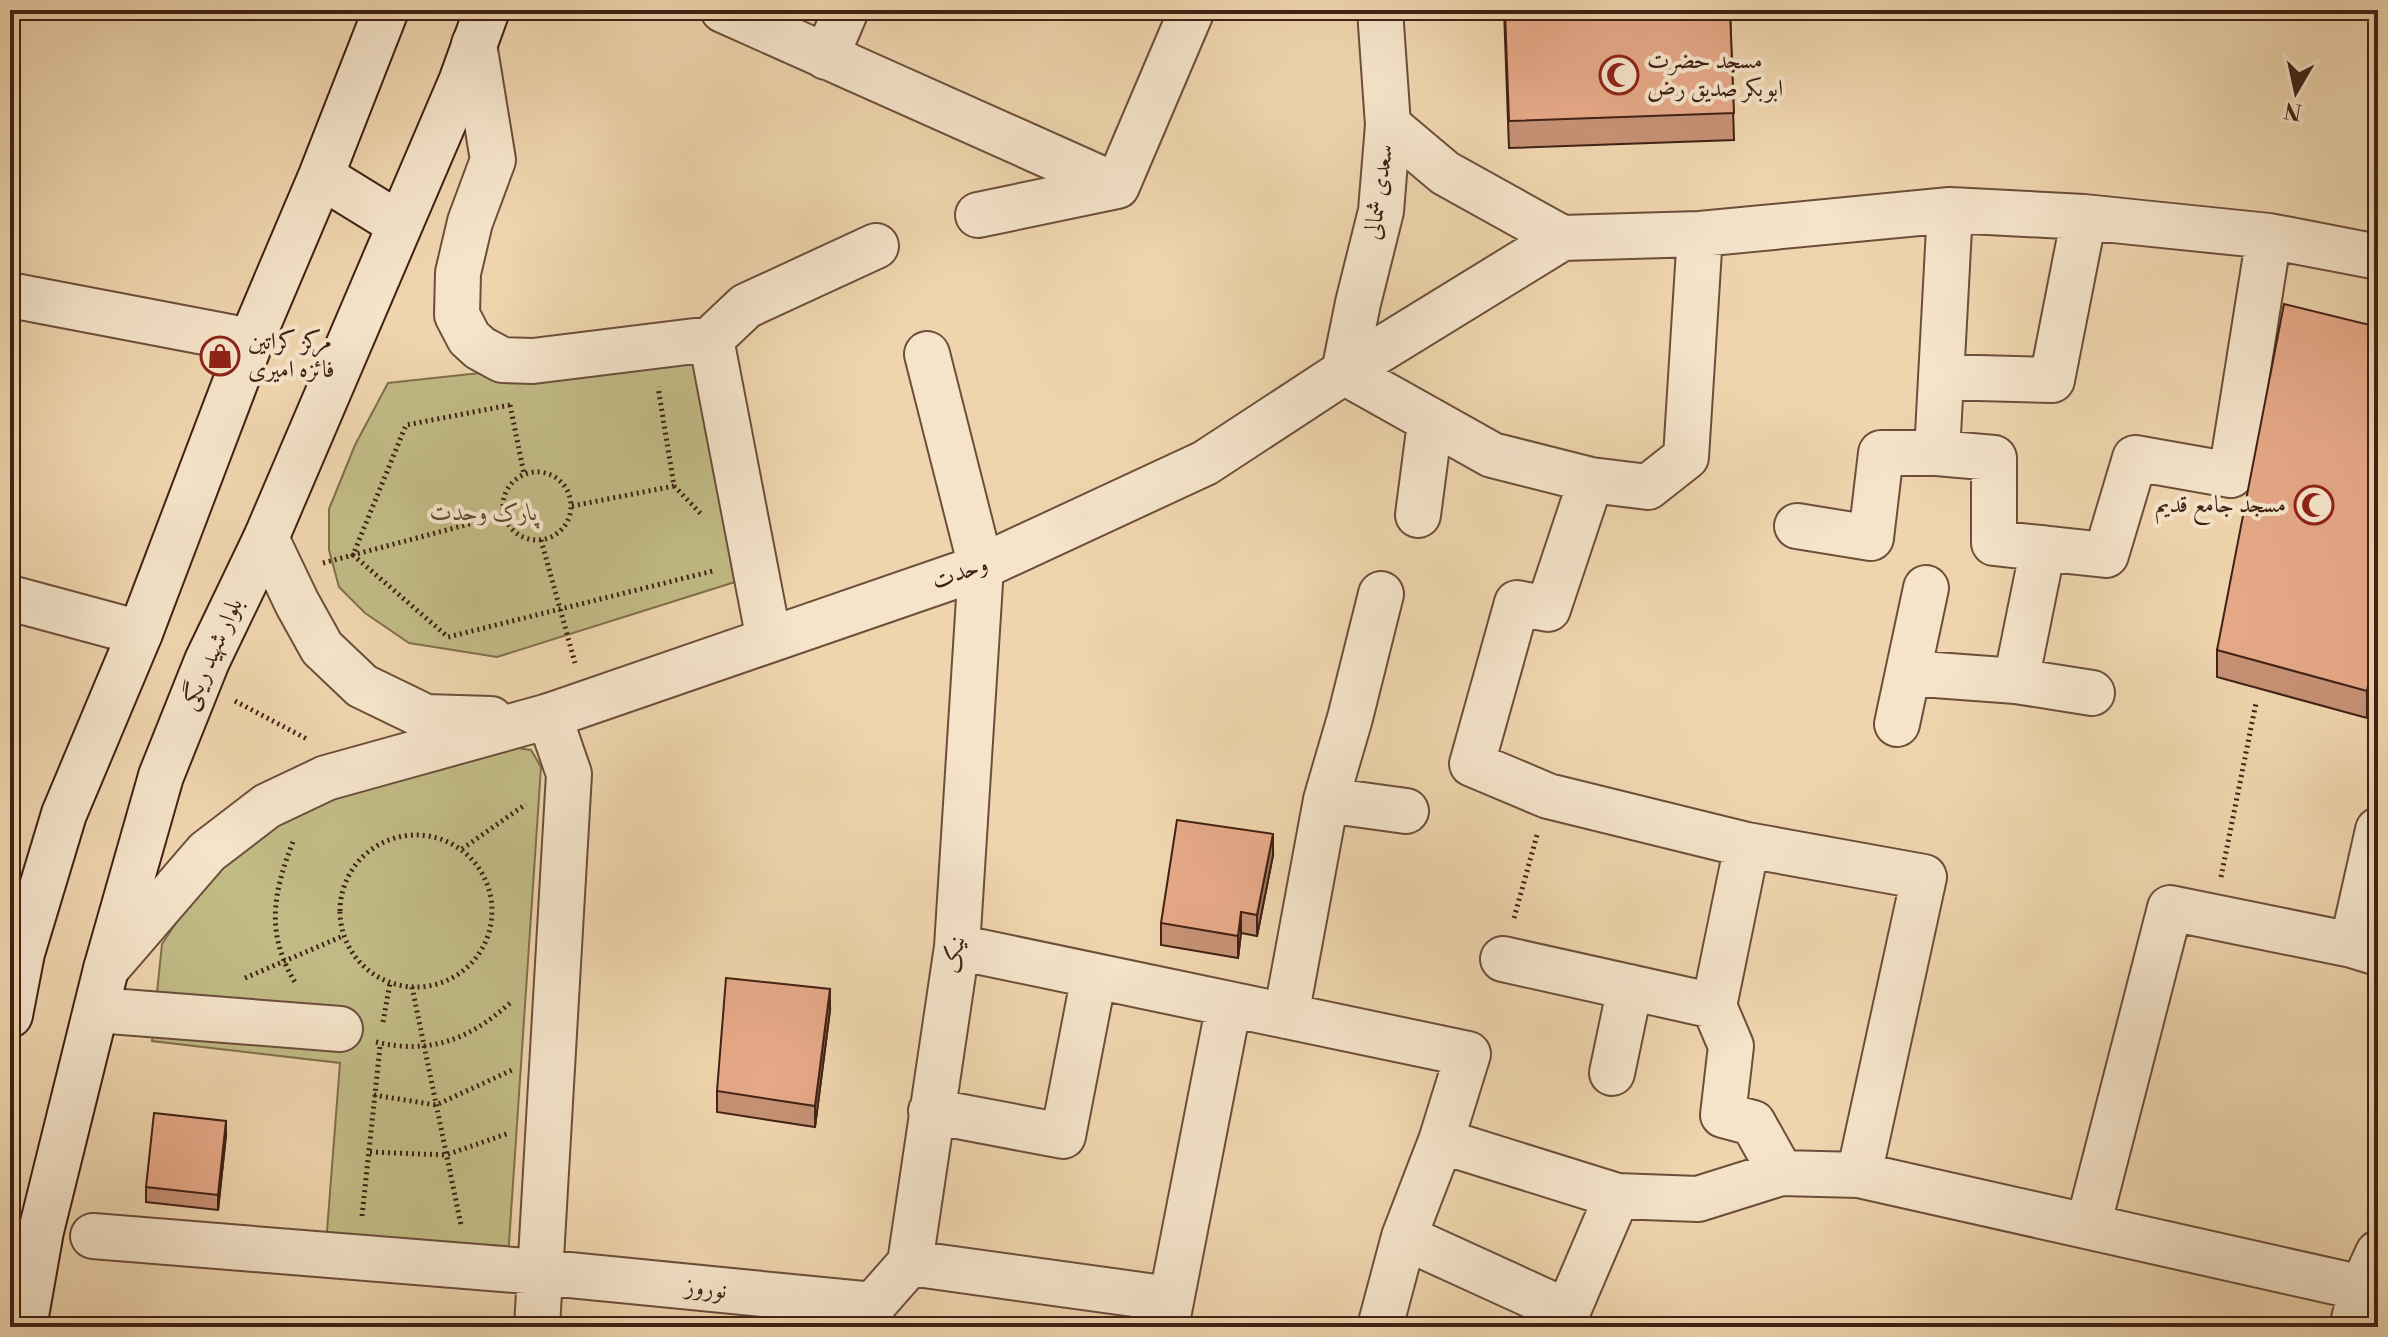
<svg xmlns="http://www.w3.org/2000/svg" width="2388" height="1337" font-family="'Libre Bodoni',Amiri,serif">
	<rect width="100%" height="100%" fill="#efd5ae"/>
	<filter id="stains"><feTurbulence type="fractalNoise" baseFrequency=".0025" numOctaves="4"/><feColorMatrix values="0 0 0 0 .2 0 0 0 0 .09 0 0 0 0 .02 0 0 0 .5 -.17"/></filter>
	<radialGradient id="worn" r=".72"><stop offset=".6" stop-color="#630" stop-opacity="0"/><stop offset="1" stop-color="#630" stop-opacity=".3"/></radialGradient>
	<path fill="#c1bb85" stroke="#816e4d" stroke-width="2" d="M691,350l44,232 -238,75 -88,-14 -44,-30 -26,-26 -10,-37v-41l26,-64 33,-62z
		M505,746l26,4 10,17 -33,491 -182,-14 14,-181 -188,-22 10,-97 49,-74 48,-49z"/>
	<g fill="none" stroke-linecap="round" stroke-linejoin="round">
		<defs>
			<path id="minor" d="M723,10l394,176
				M474,44l19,116 -23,62 -12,51 -1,42 12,23 11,10 22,12 31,1 178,-22 58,301
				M826,57l20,-47
				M1388,125l57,48 117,65
				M978,215l139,-29 75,-176
				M1700,234l-14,223 -38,30 -57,-7 -99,-25 -148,-83 218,-134 138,-4 250,-24 134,7 185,19 109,21
				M10,295l241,46
				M711,339l35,-33 130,-60
				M1941,377l111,3 32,-163
				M1937,453l13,-243
				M1591,480l-43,129 -31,-6 -45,161 76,32 199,49 177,32 -65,298
				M1418,515l12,-92
				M1797,526l74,12 10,-85h56l57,5v85l112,12 29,-97 96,17 38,-239
				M10,598l130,35
				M1908,673l108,8 76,12
				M2016,681l27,-133
				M1897,724l29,-136
				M1326,800l80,11
				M1747,845l-33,161 17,40 -8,69 30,8 28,50
				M2352,945l26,-115
				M957,947l511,107 -27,87 -37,96 -24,90
				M1503,959l211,47
				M97,1010l243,19
				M1286,1016l40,-216 24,-82 31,-124
				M1612,1073l18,-86
				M931,1111l132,25 31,-160
				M1441,1141l176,55 81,3 83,-26 78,2 503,113
				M2088,1226l82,-318 182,37 26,8
				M93,1236l446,36 334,33
				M1404,1237l162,74
				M910,1263l260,36
				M537,1327l32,-553 -20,-58
				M869,1327l4,-22 37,-42 47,-316 24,-380 -54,-213
				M1166,1327l63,-323
				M1561,1327l56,-131
				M2352,1327l10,-39 16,-35"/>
			<path id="tertiary" d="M266,538l31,65 25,45 40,38 64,31 65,2
				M106,969l101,-117 60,-46 59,-28 223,-62 432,-149 224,-104 139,-91 14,-69 23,-92 7,-86 -8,-115"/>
			<path id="secondary" d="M321,176l78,48
				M10,1015l12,-62 42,-139 76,-181 111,-292 70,-165 65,-166
				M24,1327l17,-96 65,-262 55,-193 46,-115 59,-123 195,-456 26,-72"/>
		</defs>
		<use href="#minor" stroke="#6c4e3b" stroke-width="48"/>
		<use href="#tertiary" stroke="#6c4e3b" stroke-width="48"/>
		<use href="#secondary" stroke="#412115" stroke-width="48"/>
		<path stroke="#412115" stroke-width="5" stroke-dasharray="2 4" stroke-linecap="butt" d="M510,405l-104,20 -53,130 95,82 265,-66
			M510,405l14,69
			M503 506a34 34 0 1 1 68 0a34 34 0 1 1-68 0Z
			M674,486l28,29
			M572,506l102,-20 -16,-99
			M541,540l34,123
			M323,563l180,-48
			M235,701l72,38
			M340 911a76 76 0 1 1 152 0a76 76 0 1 1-152 0Z
			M293,842c-20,51 -28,92 3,142
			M462,849l64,-45
			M2221,877l35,-174
			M1514,918l23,-83
			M245,978l98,-42
			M412,987l49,238
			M383,1022l7,-39
			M376,1042c54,13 94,-3 134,-39
			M374,1095l62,10 76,-35
			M370,1152l76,3 63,-22
			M362,1216l18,-169"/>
		<use href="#minor" stroke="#f5e4ca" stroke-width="44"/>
		<use href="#tertiary" stroke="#f5e4ca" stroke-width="44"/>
		<use href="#secondary" stroke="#f5e4ca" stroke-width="44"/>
	</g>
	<path fill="#c69175" stroke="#412115" stroke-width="2" d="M1504,10h226l4,130 -225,8z
		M2378,327v330l-11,61 -150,-41v-27z
		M1273,855l-16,81 -16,-3 -3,25 -77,-13v-22z
		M830,1010l-15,117 -98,-15v-21z
		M226,1135l-8,75 -72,-8v-15z"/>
	<path fill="#a1765f" stroke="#412115" stroke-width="2" d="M2378,630v27l-11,61v-27z
		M1273,834v21l-16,81v-21z
		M1241,912v21l-3,25v-22z
		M830,989v21l-15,117v-21z
		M226,1121v14l-8,75v-15z"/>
	<path fill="#e6a988" stroke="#412115" stroke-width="2" d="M1505,10h225l4,103 -225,8z
		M2284,304l94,23v303l-11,61 -150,-41z
		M1177,820l96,14 -16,81 -16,-3 -3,24 -77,-13z
		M726,978l104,11 -15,117 -98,-15z
		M154,1113l72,8 -8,74 -72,-8z"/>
	<defs>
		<symbol id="mosque-ring" viewBox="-11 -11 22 22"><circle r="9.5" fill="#f5e4ca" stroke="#8f2418" stroke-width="1.5"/><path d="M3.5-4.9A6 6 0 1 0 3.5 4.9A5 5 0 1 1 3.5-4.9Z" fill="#8f2418"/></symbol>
		<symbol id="shop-ring" viewBox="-11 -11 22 22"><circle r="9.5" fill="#f5e4ca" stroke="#8f2418" stroke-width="1.5"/><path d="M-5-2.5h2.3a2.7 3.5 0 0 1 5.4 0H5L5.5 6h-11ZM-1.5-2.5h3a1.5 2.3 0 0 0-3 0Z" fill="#8f2418"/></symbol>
	</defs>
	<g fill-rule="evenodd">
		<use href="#mosque-ring" x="1597" y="53" width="44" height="44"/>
		<use href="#shop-ring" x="198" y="334" width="44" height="44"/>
		<use href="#mosque-ring" x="2292" y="483" width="44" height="44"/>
	</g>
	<g text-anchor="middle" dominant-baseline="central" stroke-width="8" stroke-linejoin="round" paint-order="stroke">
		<g font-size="24" fill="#412115" stroke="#f5e4ca" text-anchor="start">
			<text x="1647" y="61">مسجد حضرت<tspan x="1647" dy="28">ابوبکر صدیق رض</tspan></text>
			<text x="248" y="342">مرکز کراتین<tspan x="248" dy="28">فائزه امیری</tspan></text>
			<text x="2286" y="505" text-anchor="end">مسجد جامع قدیم</text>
		</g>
		<g font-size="24" fill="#412115" stroke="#f5e4ca">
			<text transform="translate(1379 192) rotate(-82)">سعدی شمالی</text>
			<text transform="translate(960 573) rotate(-20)">وحدت</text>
			<text transform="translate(212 654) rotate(-66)">بلوار شهید ریگی</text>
			<text transform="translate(955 955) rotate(-83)">نیک</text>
			<text transform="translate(706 1289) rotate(6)">نوروز</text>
		</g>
		<g font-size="24" font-style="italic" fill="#614831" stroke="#f5e4ca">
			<text x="484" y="513">پارک وحدت</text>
		</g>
	</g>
	<rect width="2388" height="1337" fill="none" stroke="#efd5ae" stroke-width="40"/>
	<rect x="12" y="12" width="2364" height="1313" fill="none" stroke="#412115" stroke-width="4"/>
	<rect x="20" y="20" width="2348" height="1297" fill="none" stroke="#412115" stroke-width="2"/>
	<g transform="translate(2296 92) rotate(189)" stroke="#f5e4ca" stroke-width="6" paint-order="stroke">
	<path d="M0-6L14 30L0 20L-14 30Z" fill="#412115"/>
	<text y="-12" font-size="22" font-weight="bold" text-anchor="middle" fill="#412115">N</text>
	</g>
	<rect width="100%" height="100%" filter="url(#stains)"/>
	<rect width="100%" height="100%" fill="url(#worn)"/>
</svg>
